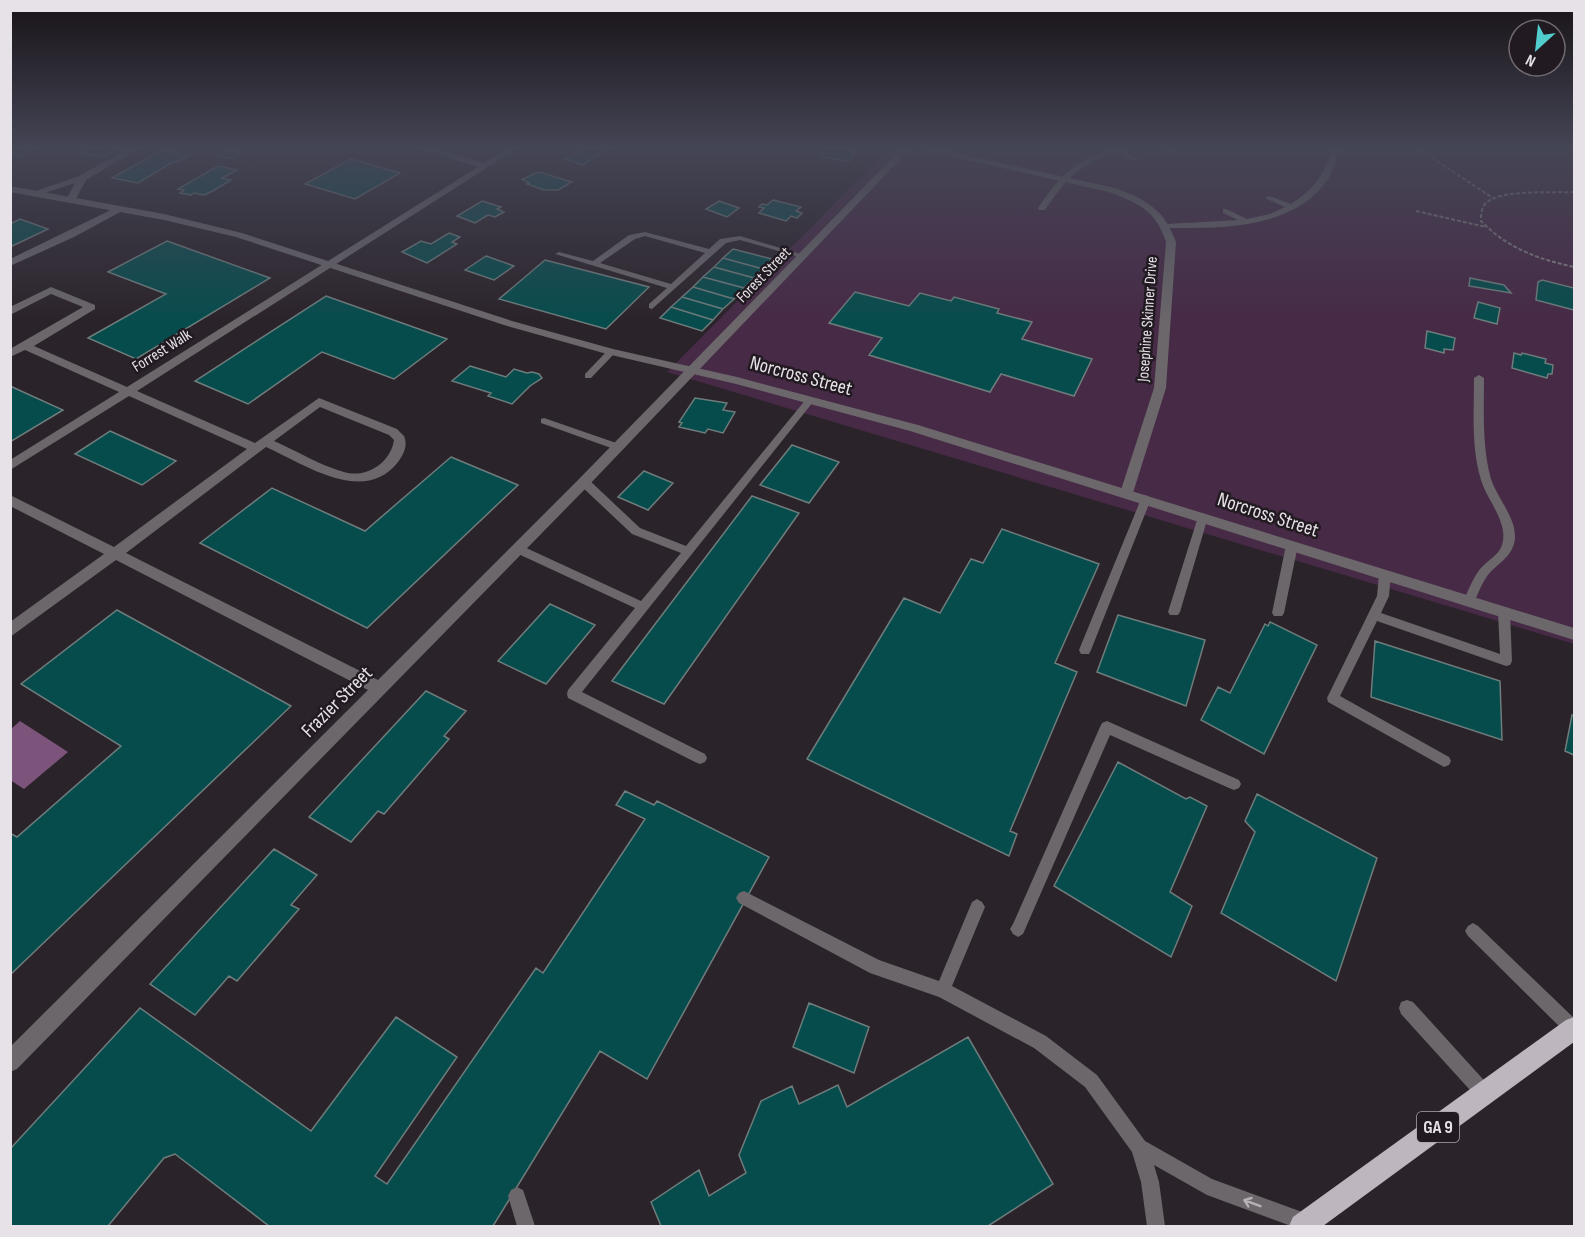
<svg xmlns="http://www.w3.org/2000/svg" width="1585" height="1237" font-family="'Sofia Sans Condensed',sans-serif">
	<rect width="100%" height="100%" fill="#2b232a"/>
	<path fill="#472a46" d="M890,148h684v496l-907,-272z"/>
	<path fill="#7c547b" d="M20,721l48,31 -44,37 -14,-9 1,-51z"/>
	<path fill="#074c4d" stroke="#6e7c7c" stroke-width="1.5" d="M10,148h24l-13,8 -11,-1z
		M88,148h28l-11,9 -25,-4z
		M577,148h32l-26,17 -18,-6 14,-8 -4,-1z
		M825,148h15l15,5 -6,8h-5l-21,-4 1,-2 -4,-1z
		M162,150l29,5 -13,7h-5l-35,21 -26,-5z
		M227,150l14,3 -9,6 -15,-3z
		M351,159l49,14 -45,26 -50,-15z
		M218,166l19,4 -15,8 9,2 -20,12 -7,3 -10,-2 -3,2 -11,-2 4,-3 -6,-1z
		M539,172l33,10 -14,8h-14l-17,-6 2,-1 -7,-4z
		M773,200l28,7 -5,4 6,2 -5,5 -6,-2 -5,5 -27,-8 5,-5 -5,-1 3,-3 5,1z
		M482,201l19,6 -4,2 7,3 -9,5 -7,-2 -13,8 -18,-7z
		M719,201l20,7 -12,9 -21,-8z
		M20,219l28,10 -38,18v-23z
		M449,233l11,4 -8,5 5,2 -30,19 -25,-11 19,-11 10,3z
		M167,241l103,37 -134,81 -48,-21 78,-44 -58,-22z
		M733,249l39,10 -9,10 -40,-11z
		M486,256l28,10 -20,14 -29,-10z
		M723,258l40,11 -9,9 -40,-11z
		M545,260l104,27 -43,42 -107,-30z
		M714,267l40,11 -10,10 -41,-11z
		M703,277l41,11 -10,11 -41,-12z
		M1470,278l34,7 7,8 -42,-7z
		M1542,280l32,8v22l-38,-10 2,-18z
		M693,287l41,12 -11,10 -41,-12z
		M855,292l54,14 11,-13 31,8 3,-4 45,12 -2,4 35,9 -10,17 70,20 -18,37 -73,-22 -11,18 -121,-37 13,-17 -53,-15z
		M326,296l121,43 -53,40 -72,-27 -74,52 -53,-23z
		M682,297l41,12 -10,11 -42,-13z
		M1478,302l22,6 -3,16 -23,-6z
		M671,307l42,13 -11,11 -42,-13z
		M1427,331l28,7 -2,12 -9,-1v4l-19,-5z
		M1514,353l7,2 1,-2 24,6 -1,4 8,2 -1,9h-4l-1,4 -35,-10z
		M470,366l36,11 8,-8 13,4 5,-1 7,2 3,4 -12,8 -18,18 -24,-8 3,-3 -39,-12z
		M10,386l53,24 -53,32z
		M695,398l32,5 -4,7 12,2 -12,21 -15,-4 -3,4 -26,-6 3,-4 -3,-1z
		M110,431l66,30 -34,24 -67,-31z
		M792,445l47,17 -30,41 -49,-18z
		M451,457l67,28 -151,143 -167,-85 72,-55 93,43z
		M644,471l29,12 -25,27 -30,-13z
		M752,496l47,17 -135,191 -52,-23z
		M1002,529l97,35 -44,99 22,9 -67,159 7,3 -8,22 -202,-97 97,-161 36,15 31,-54 12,4z
		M550,604l45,21 -49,59 -48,-23z
		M117,610l174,96 -281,269v-142l7,4 104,-91 -100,-62z
		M1118,615l87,25 -19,66 -89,-34z
		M1270,622l47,23 -53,109 -63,-34 17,-33 12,6 35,-69 3,2z
		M1375,641l125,40 2,59 -131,-43z
		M426,691l40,20 -22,25 5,3 -65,75 -6,-3 -27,31 -42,-25z
		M1572,715l2,1v39l-9,-4z
		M1118,762l68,37 4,-2 17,9 -37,86 22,14 -21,51 -117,-71z
		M625,791l29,14 3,-4 112,56 -122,222 -47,-28 -107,175h-224l-94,-72 -11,4 -56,68h-98v-77l130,-141 171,123 85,-114 61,40 -82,119 12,8 149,-216 7,5 102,-154 -29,-14z
		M1257,794l120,64 -41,123 -115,-68 34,-81 -10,-11z
		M274,849l43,26 -26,30 8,4 -62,72 -8,-5 -34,39 -45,-31z
		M809,1003l60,24 -15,46 -61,-26z
		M968,1037l85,147 -65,42h-327l-10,-24 48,-32 10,26 37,-23 -7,-18 22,-54 31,-15 7,18 39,-19 9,22z"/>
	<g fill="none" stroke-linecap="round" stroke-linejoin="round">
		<path stroke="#847d83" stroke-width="2" stroke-dasharray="4 2" stroke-linecap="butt" d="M1417,148l76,50
			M1574,192c-21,1 -73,-3 -88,11 -5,5 -5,12 -5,18 26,27 57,38 93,46
			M1416,211l70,16"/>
		<path fill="#6b676b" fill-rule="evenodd" d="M1119,148h13l-8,3 15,9 -6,1 -16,-8c-38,10 -51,26 -72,57h-6l-1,-2c24,-35 39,-50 81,-60z
			M1162,148h8l4,4 -5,1z
			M1332,148h7c-3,11 -5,22 -11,31 -35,51 -107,49 -162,49l-4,-2 4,-2 72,-4 -15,-7v-4h3l21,10 23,-5 15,-7 -20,-9 4,-2 22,8c24,-16 33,-28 41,-56z
			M645,232l64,17 11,-10 20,-3 67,20 -4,2 -63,-18 -14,3 -74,66 -3,-1v-4l18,-16 -112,-34 4,-2 34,9 36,-26zM645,236l60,17 -34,31 -71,-21 35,-24z
			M611,349l3,1v4l-23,24h-6v-4l23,-24z
			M1479,375l5,3c0,34 -2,69 7,101 7,21 29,43 23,65 -4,14 -17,20 -26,31 -7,9 -10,20 -15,29l-4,2 -6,-5c6,-11 10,-24 18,-33 7,-8 18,-13 21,-23 7,-22 -15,-45 -21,-65 -10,-33 -7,-68 -7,-102z
			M810,397l3,1v4l-231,290 123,62 2,4 -2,4 -5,2 -5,-2 -127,-64 -1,-4 1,-4 67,-82 -121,-56 -2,-3 2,-3h8l119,55 40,-48 -49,-19 -52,-49 -1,-3 1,-3h8l52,49 46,18 121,-148z
			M544,418l78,27 1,2 -5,3 -4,-1 -73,-26v-4z
			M1146,495l5,4 -60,151 -2,4h-8l-2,-4 62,-151z
			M1203,513l5,4 -28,95 -2,3h-8l-2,-3 30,-95z
			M1292,541l6,4 -14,68 -2,3h-8l-2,-3 14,-68z
			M1385,570l6,4 -2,22 -8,17 119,41 -2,-42 2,-3h8l2,3 2,49 -2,4 -4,1 -129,-45 -37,75 109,61 2,4 -2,4 -5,2 -116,-65 -1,-4 50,-102 2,-22z
			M1107,721l132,59 2,4 -2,4 -5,2 -5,-2 -119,-53 -87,199 -5,3 -5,-3 -3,-5 3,-5 87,-197 2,-4z
			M744,891l135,69 60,21 33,-79 5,-3 5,3 3,5 -33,79 94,50 51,39 48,66 67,38 101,37 2,7 -1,3h-23l-84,-31 -53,-30 5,17 6,44h-18l-6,-44 -9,-30 -47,-65 -51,-39 -95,-51 -69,-24 -131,-70 -3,-5 3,-5z
			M1473,923l5,3 96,92v19l-6,-2 -100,-99 -3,-5 3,-5z
			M1407,1000l6,2 78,86 3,6 -3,6 -6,3 -6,-3 -78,-86 -2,-6 2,-6z
			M517,1187l6,3 12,36h-18l-9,-30 3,-6z"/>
		<path fill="#6b676b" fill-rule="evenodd" d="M129,148h11l-54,32 -12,22 -8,-2 9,-17 -40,13 -5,-3 49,-17z
			M417,148h15l52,15 23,-15h11l-381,243 118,52 64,-45 78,31 7,7c4,9 0,18 -6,26 -34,44 -94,2 -132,-15l-140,106 252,127 201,-201 323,-331h9l-322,337 -572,584 -7,3v-25l358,-357 -252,-130 -106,77v-15l94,-68 -94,-48v-11l104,52 133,-98 -118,-53 -119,74v-10l109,-68 -94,-42 -15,7v-8l73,-42 -32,-13 -41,21v-8l41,-20 44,18v4l-61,37 93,41 351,-220zM320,407l69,28 5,5c-3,22 -27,39 -50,32 -23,-6 -47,-21 -70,-31z
			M914,148h18l183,40c32,12 49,21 61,54l-10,146 -34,108 -5,2 -7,-5 34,-105 12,-146c-10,-32 -28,-39 -57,-50z
			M119,206l5,3 -2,2 -48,26 -64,29v-7z"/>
		<path fill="#6b676b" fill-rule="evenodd" d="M10,186l154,28 78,19 270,88 101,28 124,28 181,48 656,203v12l-664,-209 -174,-47 -129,-30 -103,-29 -268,-88 -72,-17 -154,-28z"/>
		<path fill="#beb6be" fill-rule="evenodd" d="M1574,1017v25l-251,184h-34l4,-9 273,-197z"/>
	</g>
	<defs><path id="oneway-shaft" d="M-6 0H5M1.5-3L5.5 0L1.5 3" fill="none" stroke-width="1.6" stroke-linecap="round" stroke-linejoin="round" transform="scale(1.5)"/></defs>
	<use stroke="#b5b1b5" href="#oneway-shaft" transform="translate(1252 1203) rotate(-159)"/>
	<linearGradient id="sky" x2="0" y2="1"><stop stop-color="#181317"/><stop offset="0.46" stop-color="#444555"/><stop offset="1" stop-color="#444555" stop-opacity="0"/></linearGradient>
	<rect width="1585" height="322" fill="url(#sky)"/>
	<g text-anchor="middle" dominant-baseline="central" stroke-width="5" stroke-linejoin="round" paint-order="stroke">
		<g font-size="16" fill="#e7e2e7" stroke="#211a21">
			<text transform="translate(764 275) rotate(-46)">Forest Street</text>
			<text transform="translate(1148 319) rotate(-86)">Josephine Skinner Drive</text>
			<text transform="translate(162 351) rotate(-32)">Forrest Walk</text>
		</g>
		<rect fill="#211a21" stroke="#aca6ac" stroke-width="1.5" x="1417" y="1112" width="42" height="30" rx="4.5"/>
		<g font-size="18" font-weight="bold" fill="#e7e2e7">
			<text x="1438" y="1127">GA 9</text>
		</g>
		<g font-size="20" fill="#e7e2e7" stroke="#211a21">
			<text transform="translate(801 376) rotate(15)">Norcross Street</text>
			<text transform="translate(1268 515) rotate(18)">Norcross Street</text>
			<text transform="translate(337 702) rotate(-45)">Frazier Street</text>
		</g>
	</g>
	<rect width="1585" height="1237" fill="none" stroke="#e7e2e7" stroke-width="24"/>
	<g transform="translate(1537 48) rotate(207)"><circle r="28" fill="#211a21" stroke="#706a70" stroke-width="1.5"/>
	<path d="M0-4.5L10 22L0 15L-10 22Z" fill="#52cdce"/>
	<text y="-9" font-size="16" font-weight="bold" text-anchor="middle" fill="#e7e2e7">N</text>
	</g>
</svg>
